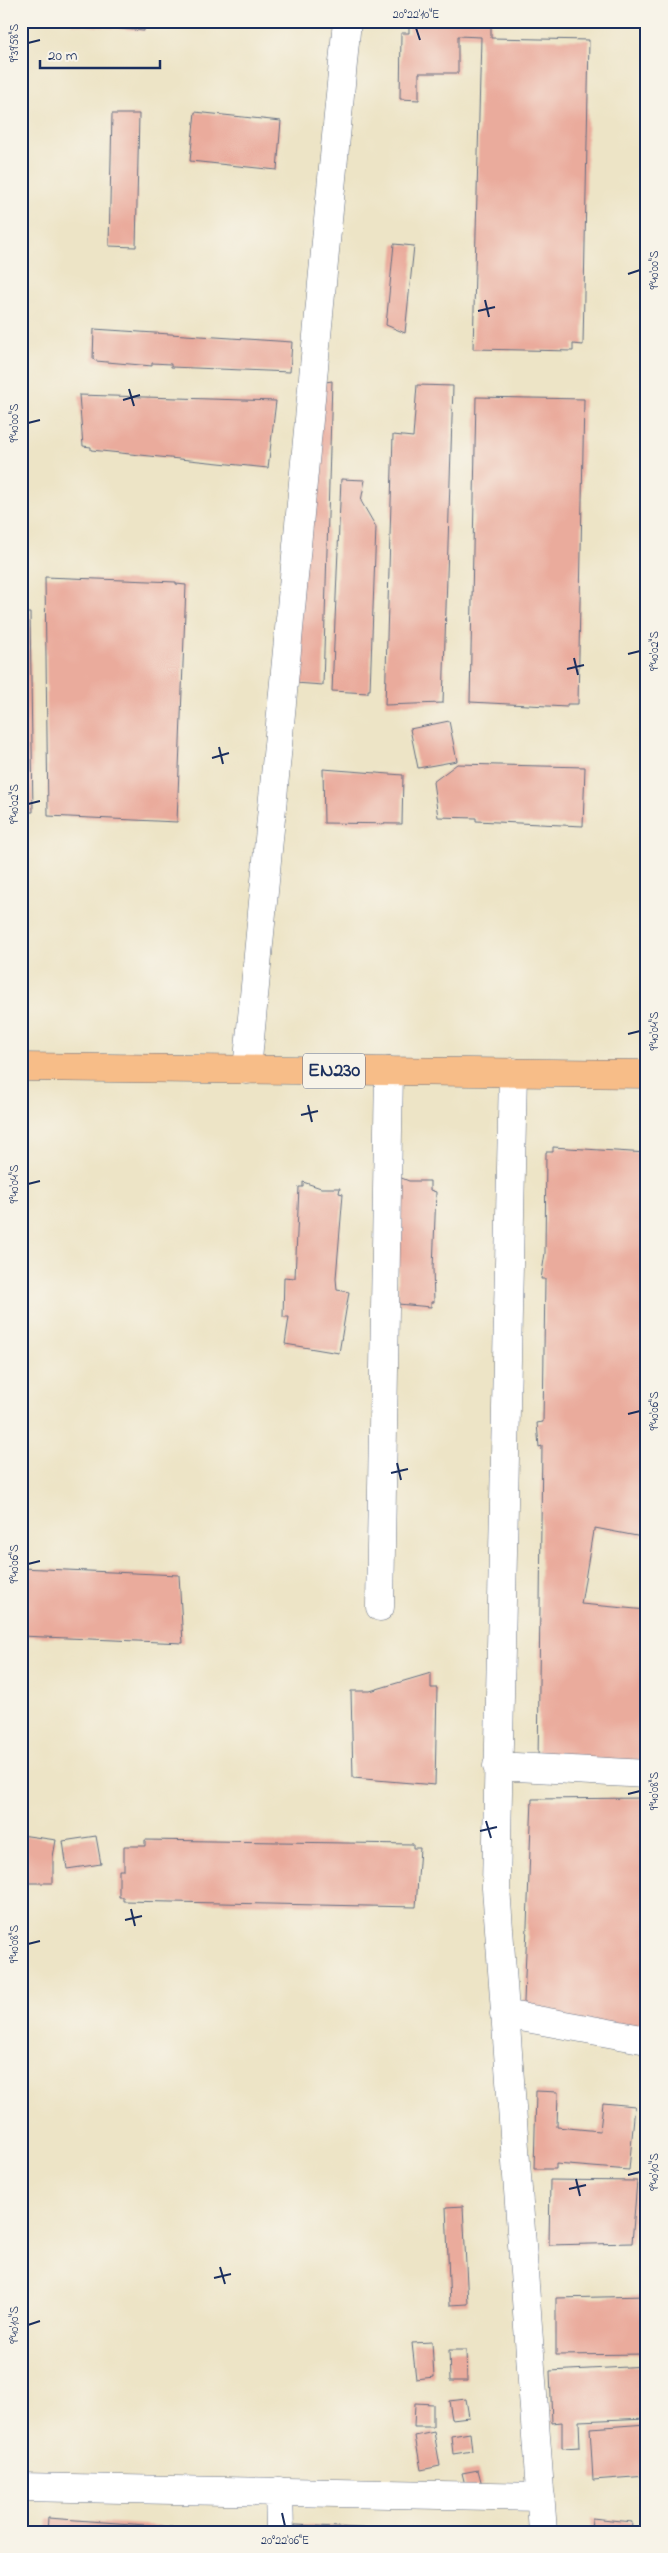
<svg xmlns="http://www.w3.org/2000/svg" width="668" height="2553" font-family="'Indie Flower',sans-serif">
	<rect width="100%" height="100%" fill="#f7f3e8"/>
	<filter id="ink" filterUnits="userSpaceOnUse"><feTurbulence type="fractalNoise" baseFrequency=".02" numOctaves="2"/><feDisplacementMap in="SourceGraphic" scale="10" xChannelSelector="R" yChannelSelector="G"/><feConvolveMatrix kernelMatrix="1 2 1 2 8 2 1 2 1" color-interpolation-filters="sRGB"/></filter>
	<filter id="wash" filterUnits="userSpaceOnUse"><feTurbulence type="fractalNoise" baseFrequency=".0096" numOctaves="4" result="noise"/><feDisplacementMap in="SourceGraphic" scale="20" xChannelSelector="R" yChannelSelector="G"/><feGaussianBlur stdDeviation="1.12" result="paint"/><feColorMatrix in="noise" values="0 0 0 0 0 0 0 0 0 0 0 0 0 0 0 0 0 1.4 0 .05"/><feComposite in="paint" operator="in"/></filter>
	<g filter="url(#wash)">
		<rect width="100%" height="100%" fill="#ede4c6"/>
		<g id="blocks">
			<path fill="#eaab9c" d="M72,21h73l-1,10 -72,-7z
				M409,21h82v17l98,2 -6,305 -10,-1v7l-100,-2 8,-312 -23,-1v37h-39v27l-19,-1 1,-66h8z
				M195,112l86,9 -4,49 -87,-9z
				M112,114h27l-3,133 -27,-1z
				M394,244l20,2 -9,87 -19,-8z
				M94,329l198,13 -2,30 -119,-5v-3l-19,-1v3l-56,-5 -3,-2z
				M332,381l-9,304 -28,-2 5,-297z
				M417,385l36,1 -10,317 -58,2 8,-270 20,2z
				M79,395l197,6 -8,67 -177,-18v-3l-8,-1z
				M476,397l108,2 -6,305h-11v3l-97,-5z
				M341,479l24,1 -4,21 15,26 -6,163h-2v3l-36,-2z
				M45,577l131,5v2l10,1 -9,237 -129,-6z
				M21,613h9l3,199h-12z
				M449,721l8,40 -39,7 -8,-39z
				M457,764l128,3 -2,59 -107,-5v-3l-38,-1 -5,-35z
				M323,769l80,6 -1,49 -78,-1z
				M644,788h3v28l-5,-26z
				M553,1147l94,6v352l-5,32 -47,-9v3h-2l-12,73 66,6v156l-109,-3 4,-317 -3,1 -2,-24 6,-1 2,-143h-4l4,-26 1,-101h7z
				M399,1177l10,4h21v9l6,2 -3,76 1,34h-3v5l-33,-3z
				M303,1182l18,6h19l-1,5 4,1 -7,84 1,12 12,2 -10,61 -54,-9 4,-27h-6l1,-40 11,1 4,-91h4z
				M21,1568l158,7 4,68 -162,-7z
				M431,1673v15h6l-2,97 -82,-7 -2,-87h19z
				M647,1798v239l-124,-10 9,-228z
				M21,1835l35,5 -3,17v26h-32z
				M96,1836l5,28 -34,5 -4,-28z
				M145,1840l268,4v4h7l-4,59 -293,-6v-4h-4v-27h5v-24h21z
				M536,2091l22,1 -1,35 43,4 3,-28 32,3 -6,64 -73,-6v5h-22z
				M550,2180l87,1 -5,62 -83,2z
				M463,2206l5,98 -18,1 -4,-98z
				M647,2296v58l-91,1v-57z
				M432,2342l2,35 -18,2 -4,-36z
				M449,2350h17l1,31h-17z
				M647,2366v52l-68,3 1,26 -18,1v-26l-10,1 -2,-52z
				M466,2399l3,18 -17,2 -3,-18z
				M415,2403l18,1v23h-19z
				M647,2424v52l-54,4 -3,-52z
				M434,2432l6,34 -19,4 -6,-34z
				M470,2433l2,18 -19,3 -2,-18z
				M478,2470l4,15 -16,4 -4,-16z
				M48,2518l166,12v2h-167z
				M592,2518l40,4 -1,10h-40z
				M295,2525l105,5v2h-105z"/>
		</g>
	</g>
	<g filter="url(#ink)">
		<use href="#blocks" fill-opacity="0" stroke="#646e82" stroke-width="1"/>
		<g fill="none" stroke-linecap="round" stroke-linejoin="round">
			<defs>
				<path id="minor" d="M247,1070l100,-1049
					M513,1072l-17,816 47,644
					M380,1607l9,-536
					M497,1766l150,8
					M504,2014l143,26
					M21,2487l520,10
					M279,2491l1,41"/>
				<path id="major" d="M21,1067l626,7"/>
			</defs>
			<use href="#minor" stroke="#646e82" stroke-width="29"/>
			<use href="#major" stroke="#646e82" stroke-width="29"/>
			<use href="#minor" stroke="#fff" stroke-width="28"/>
			<use href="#major" stroke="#f7bd88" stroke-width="28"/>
		</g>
	</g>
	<path fill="none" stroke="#1b2f5e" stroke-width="2" d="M416,28l4,12M28,43l12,-3M628,274l12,-4M485,300l4,17M478,311l17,-4M129,389l5,17M123,400l17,-5M28,423l12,-3M628,654l12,-3M574,658l4,17M567,669l17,-4M219,747l4,17M212,758l17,-5M28,804l12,-3M628,1034l12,-3M308,1105l4,17M301,1115l17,-4M28,1184l12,-3M628,1414l12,-3M397,1463l4,17M391,1473l17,-4M28,1564l12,-3M628,1794l12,-3M486,1821l5,17M480,1831l17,-4M131,1909l4,17M125,1920l17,-4M28,1944l12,-3M628,2175l12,-3M576,2179l4,17M569,2189l17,-4M220,2267l5,17M214,2278l17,-4M28,2325l12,-4M282,2513l3,13"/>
	<g text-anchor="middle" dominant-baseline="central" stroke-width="4.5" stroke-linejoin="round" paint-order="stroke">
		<rect fill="#f7f3e8" stroke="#5d6a87" stroke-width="1" x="303" y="1053.5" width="62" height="35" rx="4"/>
		<g font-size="20" font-weight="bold" fill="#1b2f5e">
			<text x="334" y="1071">EN230</text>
		</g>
	</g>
	<rect width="668" height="2553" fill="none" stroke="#f7f3e8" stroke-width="55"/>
	<path d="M40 60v8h120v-8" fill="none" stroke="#1b2f5e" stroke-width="2.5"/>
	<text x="48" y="60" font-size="15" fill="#1b2f5e" stroke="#f7f3e8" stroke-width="4" paint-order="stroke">20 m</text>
	<rect x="28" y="28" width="612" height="2498" fill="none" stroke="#1b2f5e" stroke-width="2"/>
	<g font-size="12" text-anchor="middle" fill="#1b2f5e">
		<text x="416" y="18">20°22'10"E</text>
		<text transform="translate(14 43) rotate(-90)" y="4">9°39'58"S</text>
		<text transform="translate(654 270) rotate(-90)" y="4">9°40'00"S</text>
		<text transform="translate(14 423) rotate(-90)" y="4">9°40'00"S</text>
		<text transform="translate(654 651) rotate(-90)" y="4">9°40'02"S</text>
		<text transform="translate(14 804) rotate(-90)" y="4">9°40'02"S</text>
		<text transform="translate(654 1031) rotate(-90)" y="4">9°40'04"S</text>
		<text transform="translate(14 1184) rotate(-90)" y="4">9°40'04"S</text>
		<text transform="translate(654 1411) rotate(-90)" y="4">9°40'06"S</text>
		<text transform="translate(14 1564) rotate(-90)" y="4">9°40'06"S</text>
		<text transform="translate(654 1791) rotate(-90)" y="4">9°40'08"S</text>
		<text transform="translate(14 1944) rotate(-90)" y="4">9°40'08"S</text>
		<text transform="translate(654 2172) rotate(-90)" y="4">9°40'10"S</text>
		<text transform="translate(14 2325) rotate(-90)" y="4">9°40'10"S</text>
		<text x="285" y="2544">20°22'06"E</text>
	</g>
</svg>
